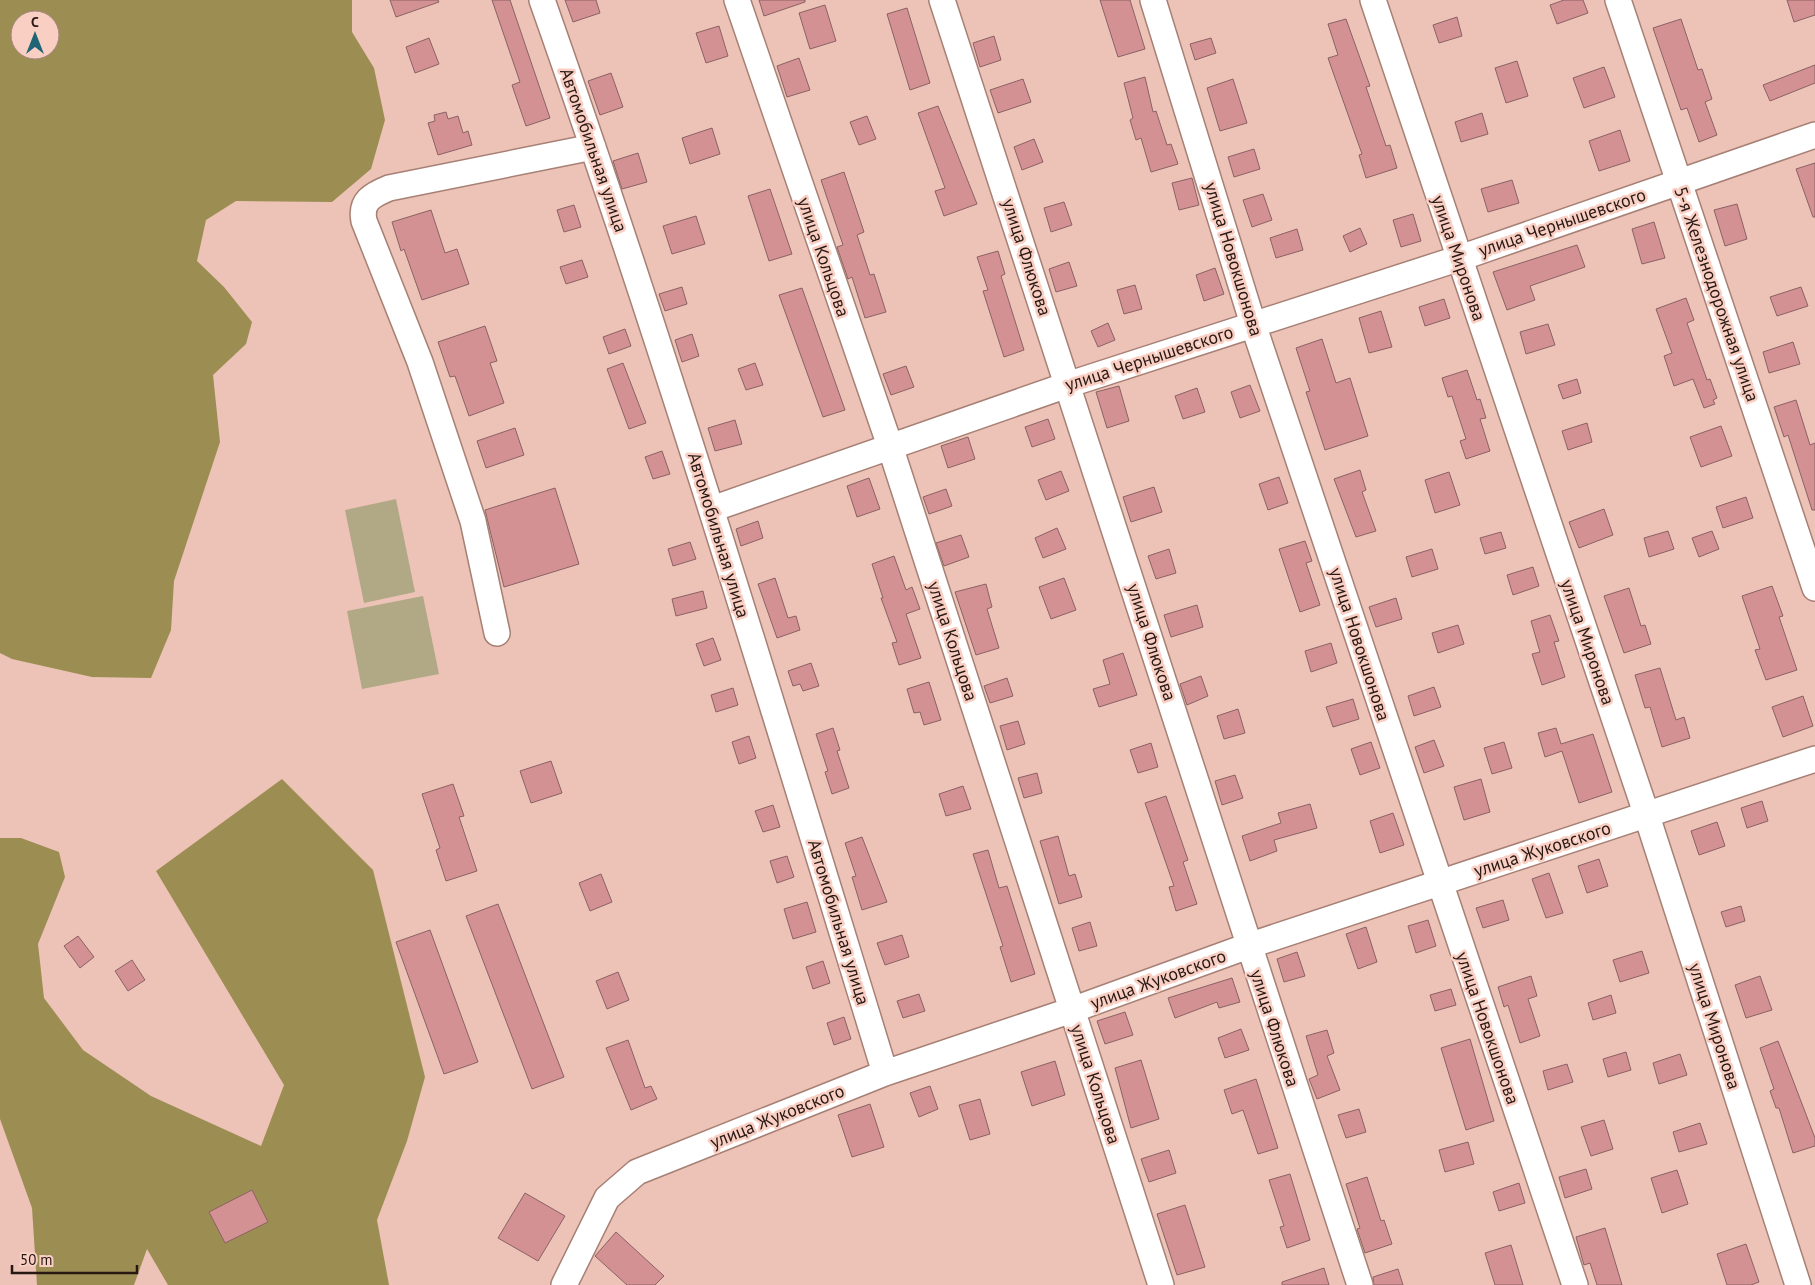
<svg xmlns="http://www.w3.org/2000/svg" width="1815" height="1285" font-family="'PT Sans',sans-serif">
	<rect width="100%" height="100%" fill="#edc2b7"/>
	<path fill="#b1a986" d="M396,499l19,93 -51,11 -19,-93z
		M423,596l16,78 -77,15 -15,-78z"/>
	<path fill="#9c8e52" fill-rule="evenodd" d="M0,0h352v32l22,36 11,52 -14,49 -39,33 -96,-1 -30,19 -9,41 27,26 28,35 -6,22 -33,31 7,67 -46,139 -3,49 -20,48 -59,-1 -80,-18 -12,-6zM20,20h30v30h-30z
		M282,779l91,91 52,207 -18,64 -30,79 12,65h-221l-21,-36 -13,36h-97l-5,-77 -32,-89v-281h21l38,14 6,25 -27,67 6,54 39,52 68,46 110,50 23,-61 -128,-214z"/>
	<path fill="#d49194" stroke="#8a6264" d="M390,0h48l1,2 -43,15z
		M492,0h18l40,118 -24,8 -14,-41 8,-3z
		M565,0h31l4,13 -27,9z
		M759,0h46v2l-41,14z
		M1100,0h30l15,49 -27,8z
		M1564,0h19l5,13 -31,11 -7,-19z
		M1787,0h28v15l-21,7z
		M825,5l11,36 -26,8 -11,-36z
		M907,8l23,75 -20,7 -23,-76z
		M1457,17l5,19 -23,7 -6,-18z
		M1346,19l24,67 -4,1 20,59 4,-1 7,23 -31,10 -7,-23 3,-1 -34,-96 10,-3 -10,-31z
		M1681,19l17,51 4,-1 10,30 -7,3 12,33 -18,7 -12,-34 -6,2 -28,-82z
		M719,26l9,30 -22,7 -10,-30z
		M994,36l7,24 -21,7 -7,-24z
		M429,38l10,26 -24,9 -9,-26z
		M1211,38l5,15 -21,7 -5,-16z
		M799,58l11,32 -23,7 -10,-31z
		M1517,61l11,35 -22,7 -11,-35z
		M1815,65v18l-45,18 -7,-16z
		M1604,67l11,30 -31,11 -11,-30z
		M611,73l12,34 -23,8 -12,-34z
		M1145,77l8,35 3,-1 11,34 4,-1 7,20 -27,8 -10,-34 -5,2 -6,-20 3,-2 -9,-35z
		M1023,79l8,23 -33,11 -8,-23z
		M1233,79l14,44 -27,8 -13,-43z
		M938,106l39,98 -33,12 -9,-25 10,-3 -27,-75z
		M446,112l2,7 10,-3 5,17 5,-2 4,14 -34,10 -10,-32 7,-2 -1,-6z
		M1482,113l6,21 -27,8 -6,-20z
		M867,116l9,23 -17,6 -9,-23z
		M712,128l8,26 -30,10 -8,-26z
		M1620,130l10,31 -31,10 -10,-30z
		M1034,139l9,23 -21,8 -8,-23z
		M1254,149l6,20 -26,8 -6,-20z
		M638,153l9,29 -25,7 -9,-28z
		M1815,163v54h-2l-17,-48z
		M844,172l20,60 -7,3 13,40 4,-1 12,38 -21,6 -13,-41 -4,2 -11,-32 6,-2 -22,-65z
		M1192,178l7,27 -20,5 -7,-27z
		M1512,180l7,23 -31,9 -7,-23z
		M770,189l22,65 -23,7 -21,-65z
		M1263,194l9,26 -20,7 -9,-27z
		M1064,202l8,23 -21,7 -7,-24z
		M1737,204l10,35 -22,7 -11,-36z
		M574,205l7,22 -17,5 -7,-22z
		M431,210l14,43 12,-4 12,35 -47,16 -18,-51 -3,2 -9,-29z
		M1413,214l8,27 -20,6 -8,-27z
		M696,216l9,28 -33,10 -9,-28z
		M1654,222l11,36 -23,6 -10,-35z
		M1360,228l7,16 -17,8 -7,-16z
		M1297,229l6,21 -27,8 -6,-20z
		M1577,245l8,22 -55,19 5,14 -28,10 -14,-38z
		M998,251l7,23 -4,2 23,74 -20,7 -21,-66 5,-1 -11,-33z
		M582,260l6,17 -22,7 -6,-17z
		M1069,262l8,24 -21,6 -7,-23z
		M1215,268l9,26 -20,7 -8,-26z
		M1135,285l7,24 -18,5 -7,-24z
		M682,287l5,17 -22,7 -6,-17z
		M1801,287l7,19 -31,10 -7,-19z
		M802,288l43,122 -22,7 -44,-122z
		M1686,298l8,22 -7,3 20,57 3,-1 7,19 -4,2 2,4 -11,4 -11,-29 -19,7 -10,-30 8,-3 -16,-44z
		M1444,299l6,19 -25,8 -6,-19z
		M1381,311l11,36 -23,6 -10,-35z
		M1108,323l7,17 -17,7 -7,-16z
		M1548,324l7,21 -29,9 -6,-22z
		M485,326l12,35 -7,2 14,40 -35,13 -14,-40 -5,1 -12,-35z
		M625,329l6,17 -22,8 -6,-17z
		M692,334l7,22 -17,6 -7,-22z
		M1322,339l14,44 14,-5 18,58 -43,14 -19,-58 4,-1 -14,-43z
		M1793,342l7,22 -31,9 -6,-21z
		M623,363l23,60 -17,6 -22,-60z
		M755,363l8,22 -17,5 -8,-21z
		M906,366l8,21 -23,8 -8,-21z
		M1467,370l10,30 3,-1 6,19 -6,1 10,32 -24,8 -6,-18 6,-2 -14,-43 -4,1 -6,-19z
		M1577,379l4,14 -18,6 -5,-14z
		M1250,385l10,26 -20,7 -9,-26z
		M1119,386l10,35 -22,7 -11,-36z
		M1197,388l8,24 -22,7 -8,-23z
		M1796,400l14,45 5,-2v67h-3l-24,-75 -4,2 -10,-30z
		M1048,419l7,20 -23,8 -7,-20z
		M735,420l7,24 -27,7 -7,-23z
		M1587,423l5,19 -24,8 -6,-19z
		M1721,426l11,30 -31,11 -11,-30z
		M515,428l9,27 -38,13 -9,-27z
		M968,437l7,22 -27,9 -7,-22z
		M662,451l8,23 -17,5 -8,-22z
		M1360,470l6,20 -4,2 14,39 -20,6 -22,-58z
		M1061,471l8,20 -23,9 -8,-20z
		M1449,472l11,33 -25,8 -10,-33z
		M1279,477l9,26 -20,7 -9,-26z
		M869,478l11,31 -23,8 -10,-31z
		M1154,487l8,25 -31,10 -8,-25z
		M555,488l24,76 -75,23 -19,-77z
		M946,489l6,17 -23,8 -6,-17z
		M1746,497l7,21 -30,10 -7,-21z
		M1604,509l9,26 -34,13 -10,-26z
		M758,521l5,17 -22,8 -5,-17z
		M1057,528l9,21 -23,9 -8,-20z
		M1668,531l6,18 -25,8 -5,-19z
		M1712,531l7,18 -20,8 -7,-19z
		M1501,532l5,16 -21,6 -5,-16z
		M961,535l8,22 -25,9 -8,-23z
		M1305,541l7,20 -6,2 14,42 -20,7 -21,-63z
		M690,542l6,17 -23,7 -5,-17z
		M1169,549l7,24 -20,6 -8,-23z
		M1432,549l6,20 -26,8 -6,-20z
		M894,556l12,34 6,-3 8,22 -14,5 15,44 -22,7 -7,-22 5,-1 -16,-44h2l-11,-34z
		M1533,567l6,19 -26,9 -6,-20z
		M775,578l13,40 8,-2 4,14 -23,8 -19,-54z
		M1064,578l12,32 -25,9 -12,-32z
		M986,584l6,23 -5,2 12,39 -23,7 -21,-63z
		M1772,586l11,30 -4,1 18,53 -31,10 -11,-30 5,-1 -18,-53z
		M1629,588l12,38 4,-1 6,19 -27,9 -20,-57z
		M703,591l4,17 -31,8 -4,-17z
		M1396,598l6,21 -26,8 -7,-20z
		M1197,605l6,22 -32,10 -7,-22z
		M1550,615l9,26 -5,1 11,35 -23,8 -10,-31 8,-2 -9,-31z
		M1458,625l6,19 -26,9 -6,-20z
		M713,638l8,22 -17,6 -8,-22z
		M1331,643l6,20 -26,9 -6,-21z
		M1123,653l14,42 -38,12 -6,-18 17,-5 -7,-24z
		M811,663l8,23 -16,5 -3,-7 -7,2 -5,-15z
		M1660,668l16,52 8,-3 6,21 -28,9 -12,-40 -5,1 -10,-33z
		M1201,676l7,20 -21,9 -7,-21z
		M1007,678l6,18 -23,7 -6,-17z
		M929,682l12,38 -17,5 -4,-13 -6,1 -7,-24z
		M1434,687l7,20 -27,9 -6,-20z
		M733,688l5,17 -22,7 -5,-17z
		M1803,696l10,30 -30,11 -11,-30z
		M1353,699l6,20 -26,8 -7,-20z
		M1238,709l7,24 -21,6 -7,-23z
		M1018,721l7,23 -18,6 -7,-24z
		M833,728l7,22 -3,1 12,37 -17,6 -7,-22 3,-1 -12,-37z
		M1556,728l5,16 32,-10 19,58 -33,11 -17,-52 -17,6 -7,-24z
		M749,736l7,22 -17,6 -7,-22z
		M1434,740l10,26 -20,7 -9,-26z
		M1371,742l9,26 -20,7 -9,-26z
		M1504,742l8,26 -20,6 -8,-26z
		M1151,743l7,24 -20,6 -8,-23z
		M551,761l11,32 -31,10 -11,-32z
		M1037,773l5,20 -18,5 -6,-20z
		M1235,775l8,23 -21,7 -7,-24z
		M1481,779l9,33 -26,8 -10,-33z
		M453,784l11,32 -5,1 18,54 -31,10 -10,-31 4,-2 -18,-54z
		M963,786l8,23 -25,7 -7,-22z
		M1166,796l22,64 -5,2 14,42 -21,7 -7,-24 5,-1 -29,-83z
		M1762,801l6,20 -21,7 -6,-20z
		M1310,804l7,24 -43,12 3,11 -27,10 -8,-25 39,-13 -3,-10z
		M773,805l7,22 -17,5 -8,-21z
		M1393,813l11,32 -24,8 -10,-32z
		M1717,822l8,24 -26,9 -8,-24z
		M1058,836l11,40 6,-2 7,23 -23,7 -19,-63z
		M862,837l25,65 -25,8 -10,-33 4,-1 -11,-33z
		M988,850l11,38 8,-2 28,88 -24,8 -11,-35 3,-1 -30,-92z
		M787,856l7,21 -17,6 -7,-22z
		M1599,859l9,27 -21,7 -9,-27z
		M1549,873l14,40 -17,5 -14,-39z
		M601,874l11,28 -22,9 -11,-28z
		M1503,900l6,20 -26,8 -7,-20z
		M807,902l9,30 -23,7 -9,-30z
		M498,904l66,173 -32,12 -66,-173z
		M1741,906l4,15 -19,6 -5,-15z
		M1428,920l8,26 -20,7 -8,-27z
		M1090,922l7,24 -18,5 -7,-23z
		M1366,927l11,35 -19,7 -12,-35z
		M430,930l48,132 -34,12 -48,-132z
		M902,935l7,22 -24,8 -8,-22z
		M78,936l16,21 -14,11 -16,-22z
		M1642,951l7,22 -29,9 -7,-22z
		M1297,952l8,24 -21,6 -7,-23z
		M132,960l13,20 -17,11 -13,-20z
		M823,961l7,22 -17,6 -7,-22z
		M618,972l11,28 -22,9 -11,-28z
		M1531,976l6,20 -9,3 12,37 -20,7 -12,-38 -4,2 -6,-20z
		M1760,976l12,34 -26,8 -11,-33z
		M1232,978l8,24 -21,6 -2,-6 -42,16 -7,-20z
		M1451,989l5,16 -21,6 -5,-16z
		M919,994l6,17 -22,7 -6,-17z
		M1611,995l5,18 -23,7 -5,-17z
		M1125,1012l8,23 -28,9 -8,-23z
		M844,1017l7,22 -17,6 -7,-22z
		M1241,1029l8,21 -24,8 -7,-20z
		M1327,1030l7,23 -7,3 13,34 -23,9 -8,-20 9,-4 -12,-39z
		M1470,1039l24,82 -28,9 -25,-82z
		M628,1040l17,48 6,-2 6,13 -26,11 -25,-62z
		M1778,1041l37,97v8l-22,7 -14,-45h-3l-6,-17 4,-2 -14,-41z
		M1626,1052l5,18 -23,7 -5,-18z
		M1680,1054l7,21 -28,9 -6,-21z
		M1141,1060l18,59 -28,9 -16,-60z
		M1055,1061l10,34 -33,11 -11,-34z
		M1567,1064l6,18 -25,8 -5,-19z
		M1256,1079l22,69 -20,6 -15,-44 -11,4 -8,-24z
		M930,1086l8,23 -19,8 -9,-24z
		M980,1099l10,35 -20,6 -11,-35z
		M870,1104l14,43 -32,10 -14,-42z
		M1359,1109l7,23 -20,6 -8,-23z
		M1604,1120l9,29 -22,7 -10,-29z
		M1700,1123l7,21 -28,8 -6,-20z
		M1468,1142l6,22 -29,8 -6,-22z
		M1169,1150l7,23 -27,9 -8,-23z
		M1586,1169l6,20 -27,9 -6,-21z
		M1677,1170l11,34 -26,9 -11,-35z
		M1290,1174l20,66 -23,8 -7,-21 4,-1 -15,-46z
		M1367,1177l14,44 3,-1 8,24 -27,9 -8,-24 3,-1 -14,-44z
		M1519,1183l6,20 -26,8 -6,-19z
		M252,1190l16,32 -43,21 -16,-31z
		M525,1193l40,23 -27,45 -40,-23z
		M1185,1205l20,62 -28,8 -20,-61z
		M1605,1228l17,57h-25l-7,-22 -6,2 -8,-28z
		M616,1232l48,44 -9,9h-28l-32,-29z
		M1746,1244l13,38 -8,3h-24l-10,-31z
		M1511,1245l12,40h-28l-10,-32z
		M1324,1268l5,17h-47v-3z
		M1398,1269l5,16h-29l-1,-8z"/>
	<g fill="none" stroke-linecap="round" stroke-linejoin="round">
		<defs>
			<path id="minor" d="M542,0c125,354 233,714 343,1073
				M737,0l153,446 271,839
				M942,0c142,427 277,857 418,1285
				M1153,0l100,324 322,961
				M1373,0l274,816 151,469
				M1618,0l197,588
				M712,509l358,-125 390,-126 355,-123
				M497,633l-24,-112 -53,-159 -56,-141c-4,-20 8,-26 25,-33l204,-41
				M564,1285l43,-87 30,-26 248,-99 187,-63 176,-64 567,-187"/>
		</defs>
		<use href="#minor" stroke="#a78075" stroke-width="28"/>
		<use href="#minor" stroke="#fff" stroke-width="25"/>
	</g>
	<g text-anchor="middle" dominant-baseline="central" stroke-width="5" stroke-linejoin="round" paint-order="stroke">
		<g font-size="18" fill="#271814" stroke="#facfc3">
			<text transform="translate(594 150) rotate(71)">Автомобильная улица</text>
			<text transform="translate(1562 222) rotate(-19)">улица Чернышевского</text>
			<text transform="translate(824 257) rotate(71)">улица Кольцова</text>
			<text transform="translate(1027 257) rotate(72)">улица Флюкова</text>
			<text transform="translate(1459 258) rotate(71)">улица Миронова</text>
			<text transform="translate(1234 259) rotate(73)">улица Новокшонова</text>
			<text transform="translate(1717 294) rotate(71)">5-я Железнодорожная улица</text>
			<text transform="translate(1149 358) rotate(-18)">улица Чернышевского</text>
			<text transform="translate(719 535) rotate(73)">Автомобильная улица</text>
			<text transform="translate(953 641) rotate(72)">улица Кольцова</text>
			<text transform="translate(1152 642) rotate(72)">улица Флюкова</text>
			<text transform="translate(1588 642) rotate(71)">улица Миронова</text>
			<text transform="translate(1360 644) rotate(72)">улица Новокшонова</text>
			<text transform="translate(1542 849) rotate(-18)">улица Жуковского</text>
			<text transform="translate(839 922) rotate(73)">Автомобильная улица</text>
			<text transform="translate(1158 979) rotate(-20)">улица Жуковского</text>
			<text transform="translate(1715 1026) rotate(72)">улица Миронова</text>
			<text transform="translate(1275 1028) rotate(72)">улица Флюкова</text>
			<text transform="translate(1488 1028) rotate(71)">улица Новокшонова</text>
			<text transform="translate(1096 1084) rotate(72)">улица Кольцова</text>
			<text transform="translate(777 1116) rotate(-22)">улица Жуковского</text>
		</g>
	</g>
	<g transform="translate(35 35)"><circle r="24" fill="#facfc3" stroke="#a6867d"/>
	<path d="M0-4L9 19L0 12L-9 19Z" fill="#1f6575"/>
	<text y="-8" font-size="14" font-weight="bold" text-anchor="middle" fill="#271814">С</text>
	</g>
	<path d="M12 1265v8h125v-8" fill="none" stroke="#271814" stroke-width="2.5"/>
	<text x="20" y="1265" font-size="15" fill="#271814" stroke="#facfc3" stroke-width="4" paint-order="stroke">50 m</text>
</svg>
